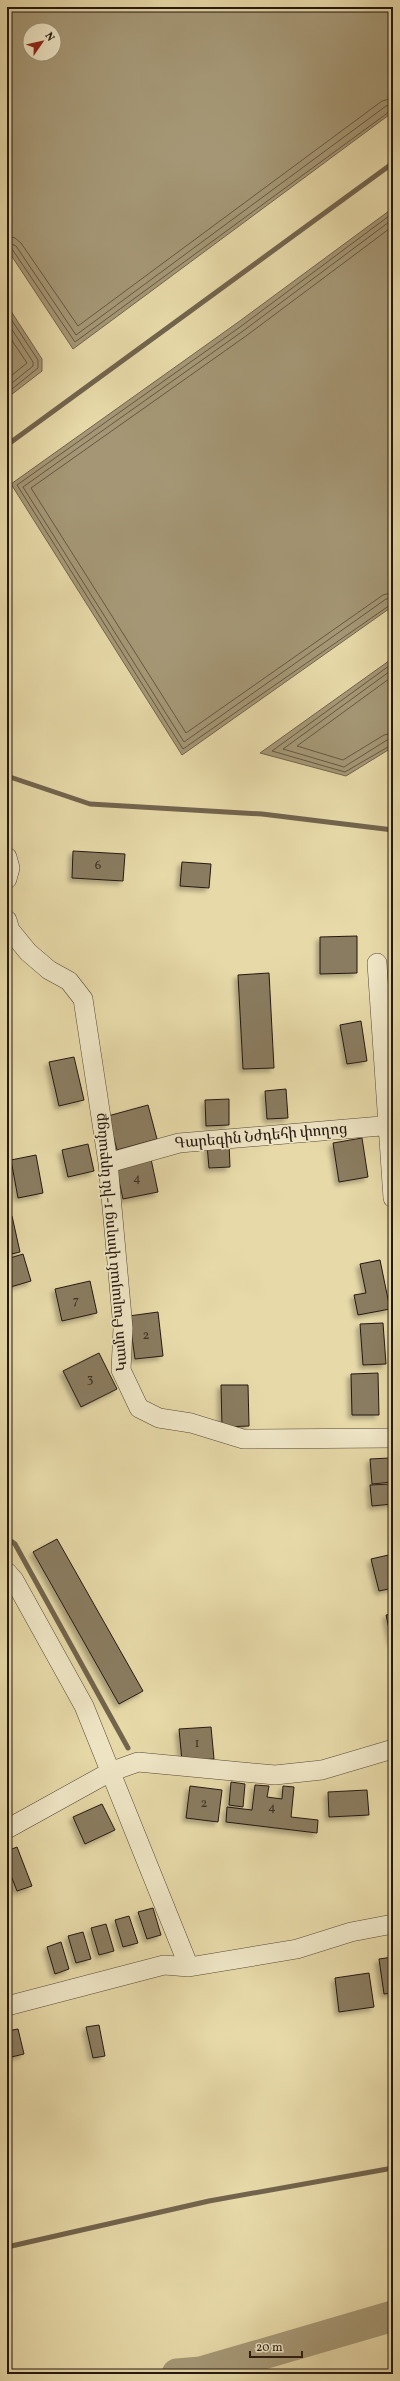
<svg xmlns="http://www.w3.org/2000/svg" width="400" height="2381" font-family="Vollkorn,'Noto Serif Armenian',serif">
	<defs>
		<filter id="shadow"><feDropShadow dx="-3.5" dy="3.5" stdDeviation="2" flood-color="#0004"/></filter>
	</defs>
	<rect width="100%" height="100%" fill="#e7d9a8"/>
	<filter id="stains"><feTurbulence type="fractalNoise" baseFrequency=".005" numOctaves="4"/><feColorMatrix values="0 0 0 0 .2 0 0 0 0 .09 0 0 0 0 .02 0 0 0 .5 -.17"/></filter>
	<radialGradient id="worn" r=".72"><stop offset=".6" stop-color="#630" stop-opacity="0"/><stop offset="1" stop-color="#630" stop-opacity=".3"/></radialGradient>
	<path fill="#a59775" stroke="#72644d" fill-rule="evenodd" d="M7,7h386v105l-320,237 -66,-100zM30,30h24v24h-24z
		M393,208v398l-211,149 -171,-271 226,-161z
		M7,305l35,54v12l-35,27z
		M393,658v89l-47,29 -86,-23z"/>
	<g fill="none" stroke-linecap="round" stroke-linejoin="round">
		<path stroke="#655843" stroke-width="1" d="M393,213l-153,114 -223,158 166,264 210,-146
			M393,219l-150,112 -220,156 161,255 202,-143 7,-1
			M393,226l-147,110 -215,152 155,245 197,-138 10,-3
			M7,236l8,2 6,5 57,83 304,-225 11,-3
			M7,242l9,4 60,89 310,-229 7,-2
			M7,247l5,2 63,93 318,-233
			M7,313l31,47v8l-31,25
			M7,322l26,40v4l-26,21
			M7,333l20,30 -20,16
			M393,663l-121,88 73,21 48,-28
			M393,669l-110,80 61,18 43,-27 6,-1
			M393,676l-96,70 46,14 41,-25 9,-2"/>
		<path stroke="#72644d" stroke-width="5" d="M7,445l386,-282
			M7,776l83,28 172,10 131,16
			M7,1538l8,6 113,204
			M7,2247l202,-46 184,-33"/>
		<path stroke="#a59775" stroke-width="31" d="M177,2374l24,-2 192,-56"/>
	</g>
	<path fill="#8a7c60" stroke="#251811" filter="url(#shadow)" d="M73,851l52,3 -2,27 -51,-3z
		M182,862l29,2 -2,24 -29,-2z
		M357,936v37l-37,1v-37z
		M269,973l5,95 -31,1 -5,-94z
		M361,1021l6,40 -20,3 -7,-39z
		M74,1057l10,43 -25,6 -10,-44z
		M286,1089l2,29 -21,1 -2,-28z
		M229,1099v26l-23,1 -1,-26z
		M148,1105l9,34 -40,11 -9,-34z
		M362,1138l6,39 -29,5 -6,-39z
		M229,1143l1,24 -21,1 -2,-23z
		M88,1144l6,27 -26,6 -6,-27z
		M36,1155l7,38 -25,5 -7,-38z
		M151,1159l7,33 -35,7 -7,-32z
		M12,1216l8,36 -13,3v-37z
		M23,1254l8,27 -24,7v-29z
		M380,1260l10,49 -32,6 -4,-20 12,-2 -6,-29z
		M90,1281l7,32 -35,8 -7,-32z
		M158,1312l5,44 -28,3 -6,-43z
		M383,1323l3,41 -23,1 -3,-41z
		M99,1353l18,36 -36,18 -18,-36z
		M378,1373l1,42h-27l-1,-41z
		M221,1385h27l1,41 -27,1z
		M390,1458l2,24 -20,2 -2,-25z
		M393,1484v20l-21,2 -2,-21z
		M57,1539l86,152 -24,13 -86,-152z
		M393,1554v34l-14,3 -8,-32z
		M393,1614v29h-1l-6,-28z
		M211,1727l3,32 -32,2 -3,-32z
		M231,1782l14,2 -2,23 -14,-2z
		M255,1785l14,1 -2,11 15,2 1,-13 11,1 -3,30 27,3 -1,13 -91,-11 1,-15 25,3z
		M190,1786l32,4 -4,32 -32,-4z
		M367,1790l2,25 -40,2 -1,-25z
		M102,1804l13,26 -30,14 -12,-27z
		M17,1847l15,39 -15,5 -10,-26v-14z
		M153,1908l8,27 -14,4 -9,-27z
		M129,1916l9,27 -15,4 -8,-27z
		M106,1924l8,27 -15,4 -8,-27z
		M83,1932l8,27 -15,4 -8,-27z
		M61,1942l8,27 -14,5 -8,-27z
		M393,1957v36l-9,1 -5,-35z
		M369,1973l5,34 -35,5 -4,-34z
		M99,2025l6,31 -12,2 -7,-31z
		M18,2029l6,25 -17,4v-27z"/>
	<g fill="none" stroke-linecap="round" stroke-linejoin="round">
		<defs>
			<path id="street" d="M7,857l3,11 -3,11
				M7,920l3,10 18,22 21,18 20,11 14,18 25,164 15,165 -2,42 18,38 20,10 32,5 52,16 150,-1
				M377,963l16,235
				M108,1163l71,-20 214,-18
				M7,1572l7,8 70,126 105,261
				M7,1829l103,-57 28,-10 137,13 47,-5 71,-21
				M7,2006l157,-41 25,2 108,-18 54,-17 42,-8"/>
		</defs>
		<use href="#street" stroke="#564837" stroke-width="20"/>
		<use href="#street" stroke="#efe6c6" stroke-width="19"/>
	</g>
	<g text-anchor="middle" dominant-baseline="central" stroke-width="3.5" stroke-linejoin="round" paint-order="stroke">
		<g font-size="13" fill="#3e3125">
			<text x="98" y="866">6</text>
			<text x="137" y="1179">4</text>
			<text x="76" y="1301">7</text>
			<text x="146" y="1336">2</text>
			<text x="90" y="1380">3</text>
			<text x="197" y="1744">1</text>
			<text x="204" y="1804">2</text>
			<text x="272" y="1808">4</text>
		</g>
		<g font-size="15" fill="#251811" stroke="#efe6c6">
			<text transform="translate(261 1137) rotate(-5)">Գարեգին Նժդեհի փողոց</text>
			<text transform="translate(112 1242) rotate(-95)">Կամո Բալայան փողոց 1-ին նրբանցք</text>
		</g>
	</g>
	<rect width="400" height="2381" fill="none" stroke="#e7d9a8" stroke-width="24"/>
	<rect x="8" y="8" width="384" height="2365" fill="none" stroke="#251811" stroke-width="2"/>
	<rect x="12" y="12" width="376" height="2357" fill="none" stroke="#251811"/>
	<g transform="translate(42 42) rotate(56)"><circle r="19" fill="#efe6c6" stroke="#9e947e"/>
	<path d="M0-3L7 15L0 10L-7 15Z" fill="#8f2418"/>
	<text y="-6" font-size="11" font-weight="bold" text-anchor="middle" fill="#251811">N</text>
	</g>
	<path d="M250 2351v6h52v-6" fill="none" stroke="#251811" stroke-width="2"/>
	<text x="256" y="2351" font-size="12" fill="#251811" stroke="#efe6c6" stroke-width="3" paint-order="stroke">20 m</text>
	<rect width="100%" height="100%" filter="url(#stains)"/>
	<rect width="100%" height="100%" fill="url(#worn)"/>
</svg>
